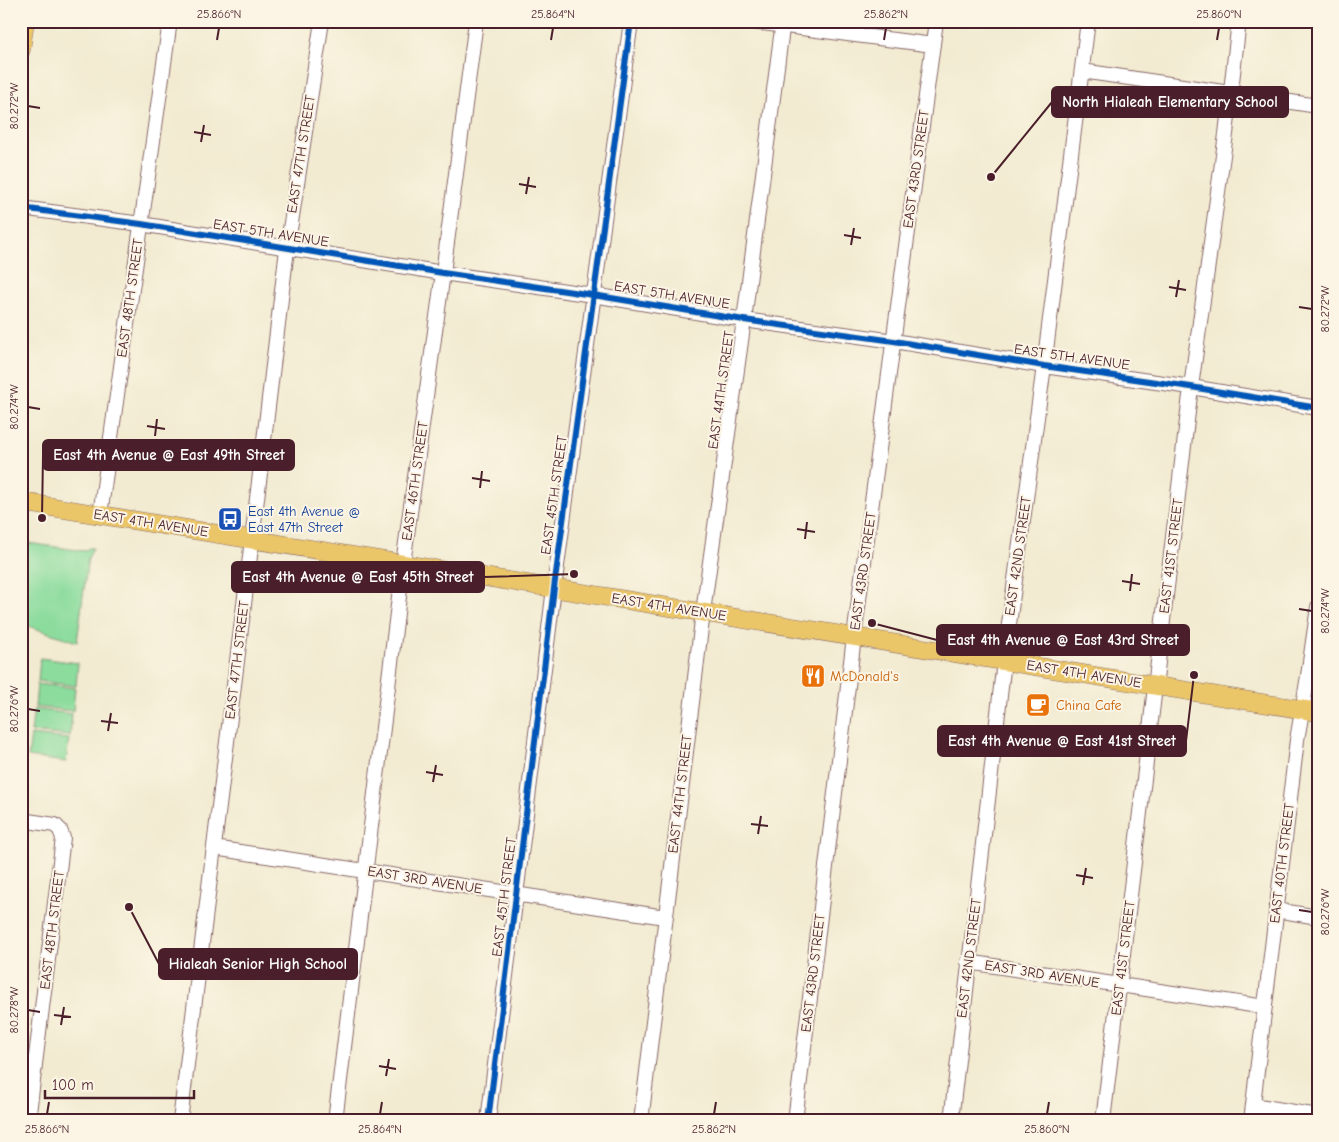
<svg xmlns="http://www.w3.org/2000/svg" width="1339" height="1142" font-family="'Comic Neue',sans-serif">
	<rect width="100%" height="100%" fill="#fcf5e5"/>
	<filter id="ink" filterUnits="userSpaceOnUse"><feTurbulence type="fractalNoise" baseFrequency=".02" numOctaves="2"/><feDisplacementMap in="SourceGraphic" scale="10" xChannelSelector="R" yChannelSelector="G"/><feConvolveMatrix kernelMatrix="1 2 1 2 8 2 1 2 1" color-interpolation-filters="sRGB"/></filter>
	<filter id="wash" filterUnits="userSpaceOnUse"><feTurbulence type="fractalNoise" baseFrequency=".0096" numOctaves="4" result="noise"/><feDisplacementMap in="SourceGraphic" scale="20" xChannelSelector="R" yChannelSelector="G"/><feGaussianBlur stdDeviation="1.12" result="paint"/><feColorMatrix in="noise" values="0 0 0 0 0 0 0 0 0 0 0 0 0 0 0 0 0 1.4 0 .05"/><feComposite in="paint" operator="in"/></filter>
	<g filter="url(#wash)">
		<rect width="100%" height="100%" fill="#f2ebd1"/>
		<path fill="#8bdc9d" stroke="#6a7e64" d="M21,542l63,9 5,-3h4l-5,10 -11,84 -49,-16 -7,-7z
			M40,658l38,5 -2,23 -38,-5z
			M37,684l38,4 -2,23 -38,-4z
			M34,709l38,5 -2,22 -39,-4z
			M31,735l38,4 -3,23 -38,-5z"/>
	</g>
	<g filter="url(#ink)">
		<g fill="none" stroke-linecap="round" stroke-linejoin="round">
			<defs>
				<path id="minor" d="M746,21l187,24
					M1082,71l236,35
					M21,208l120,16 302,49 150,22 151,25 150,21 150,25 147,21 127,21
					M100,515l70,-494
					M21,820l34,5 5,5 3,8 -35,283
					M214,848l451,69
					M1276,910l42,7
					M968,962l297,45
					M1253,1105l65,11
					M180,1121l72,-581 35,-291 35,-228
					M335,1121l68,-557 40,-291 33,-252
					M488,1121l66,-533 77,-567
					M641,1121l62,-509 41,-292 39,-299
					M795,1121l59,-484 82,-616
					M951,1121l53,-460 40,-295 44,-345
					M1103,1121l88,-734 35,-253 13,-113
					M1251,1121l46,-381 11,-64 10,-69"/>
				<path id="major" d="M21,50l4,-29
					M21,502l1297,210"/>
			</defs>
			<use href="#minor" stroke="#856665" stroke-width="16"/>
			<use href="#major" stroke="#856665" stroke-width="19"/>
			<use href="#minor" stroke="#fff" stroke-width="14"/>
			<use href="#major" stroke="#ebc669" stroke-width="18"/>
			<defs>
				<path id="cycleway" d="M21,208l120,16 302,49 150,22 151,25 150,21 150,25 147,21 127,21
					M488,1121l66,-533 77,-567"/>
			</defs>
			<use href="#cycleway" stroke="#fcf5e5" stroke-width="9"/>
			<use href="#cycleway" stroke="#0057b8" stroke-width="6"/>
		</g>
	</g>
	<path fill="none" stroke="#4a1f2b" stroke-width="2" d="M217,40l2,-12M551,40l2,-12M884,40l2,-12M1217,40l2,-12M28,106l12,2M194,132l17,3M201,142l3,-17M519,184l17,3M526,194l3,-17M844,235l17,3M851,245l3,-17M1169,287l17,3M1176,297l3,-17M1299,307l13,2M28,407l12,2M147,426l18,3M155,436l2,-17M472,478l18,3M480,488l2,-17M797,529l18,3M805,539l2,-17M1122,581l18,3M1130,591l2,-17M1299,609l13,2M28,709l12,2M101,721l17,2M108,731l3,-18M426,772l17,3M433,782l3,-17M751,824l17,2M758,834l3,-18M1076,875l17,3M1083,885l3,-17M1299,910l13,2M28,1010l12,2M54,1015l17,2M61,1025l3,-18M379,1066l17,3M386,1076l3,-17M47,1114l2,-12M380,1114l2,-12M714,1114l2,-12M1047,1114l2,-12"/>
	<defs>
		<symbol id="bus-square" viewBox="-11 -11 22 22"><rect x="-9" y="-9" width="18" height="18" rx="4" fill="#1a4fb4" stroke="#fcf5e5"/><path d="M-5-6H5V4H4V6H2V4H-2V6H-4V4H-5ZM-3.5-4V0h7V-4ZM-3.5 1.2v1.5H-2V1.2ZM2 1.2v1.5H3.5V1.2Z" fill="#fff"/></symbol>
		<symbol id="restaurant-square" viewBox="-11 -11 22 22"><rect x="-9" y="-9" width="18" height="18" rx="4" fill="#e8710a" stroke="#fcf5e5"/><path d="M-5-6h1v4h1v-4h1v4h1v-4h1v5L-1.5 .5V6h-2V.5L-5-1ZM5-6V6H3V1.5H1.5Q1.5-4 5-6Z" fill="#fff"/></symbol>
		<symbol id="cafe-square" viewBox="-11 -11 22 22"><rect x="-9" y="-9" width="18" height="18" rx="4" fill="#e8710a" stroke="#fcf5e5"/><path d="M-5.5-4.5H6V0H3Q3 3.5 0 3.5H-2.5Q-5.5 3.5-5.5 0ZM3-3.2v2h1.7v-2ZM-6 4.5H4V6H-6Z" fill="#fff"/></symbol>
	</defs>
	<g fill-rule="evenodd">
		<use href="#bus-square" x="216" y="505" width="28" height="28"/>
		<use href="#restaurant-square" x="799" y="662" width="28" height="28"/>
		<use href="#cafe-square" x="1024" y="691" width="28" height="28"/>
	</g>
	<g text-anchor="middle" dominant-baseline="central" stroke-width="4" stroke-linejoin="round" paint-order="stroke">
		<g font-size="14" fill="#4a1f2b" stroke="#fcf5e5">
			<text transform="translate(301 154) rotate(-81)">EAST 47TH STREET</text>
			<text transform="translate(916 169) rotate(-82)">EAST 43RD STREET</text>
			<text transform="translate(271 233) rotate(9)">EAST 5TH AVENUE</text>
			<text transform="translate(672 295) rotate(9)">EAST 5TH AVENUE</text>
			<text transform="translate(130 298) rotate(-82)">EAST 48TH STREET</text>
			<text transform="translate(1072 357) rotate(8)">EAST 5TH AVENUE</text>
			<text transform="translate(721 390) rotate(-82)">EAST 44TH STREET</text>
			<text transform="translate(415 481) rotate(-82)">EAST 46TH STREET</text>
			<text transform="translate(554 495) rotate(-82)">EAST 45TH STREET</text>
			<text transform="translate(151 523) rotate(9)">EAST 4TH AVENUE</text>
			<text transform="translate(1018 556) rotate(-82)">EAST 42ND STREET</text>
			<text transform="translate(1171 556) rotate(-83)">EAST 41ST STREET</text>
			<text transform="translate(863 571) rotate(-82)">EAST 43RD STREET</text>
			<text transform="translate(669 607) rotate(9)">EAST 4TH AVENUE</text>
			<text transform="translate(237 660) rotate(-83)">EAST 47TH STREET</text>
			<text transform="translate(1084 674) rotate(9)">EAST 4TH AVENUE</text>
			<text transform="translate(680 794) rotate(-83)">EAST 44TH STREET</text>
			<text transform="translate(1282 863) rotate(-83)">EAST 40TH STREET</text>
			<text transform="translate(425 880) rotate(9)">EAST 3RD AVENUE</text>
			<text transform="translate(504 897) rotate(-83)">EAST 45TH STREET</text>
			<text transform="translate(52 930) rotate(-83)">EAST 48TH STREET</text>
			<text transform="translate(969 958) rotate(-83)">EAST 42ND STREET</text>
			<text transform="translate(1123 958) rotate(-83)">EAST 41ST STREET</text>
			<text transform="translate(813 973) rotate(-83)">EAST 43RD STREET</text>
			<text transform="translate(1042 974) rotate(9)">EAST 3RD AVENUE</text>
		</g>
		<g font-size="14" fill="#164399" stroke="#fcf5e5" text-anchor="start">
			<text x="248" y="511">East 4th Avenue @<tspan x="248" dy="16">East 47th Street</tspan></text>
		</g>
		<g font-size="14" fill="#c56008" stroke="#fcf5e5" text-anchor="start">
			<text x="830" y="676">McDonald's</text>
			<text x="1056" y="705">China Cafe</text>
		</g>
	</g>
	<path fill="none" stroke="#4a1f2b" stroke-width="2" d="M991 177L1052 102M42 518L43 455M574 574L484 577M872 623L937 640M1194 675L1186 741M129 907L159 964"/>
	<g fill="#4a1f2b" stroke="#fcf5e5" stroke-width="2">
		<circle cx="991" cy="177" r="5"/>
		<circle cx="42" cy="518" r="5"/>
		<circle cx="574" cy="574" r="5"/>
		<circle cx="872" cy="623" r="5"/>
		<circle cx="1194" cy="675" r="5"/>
		<circle cx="129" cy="907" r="5"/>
	</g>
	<g fill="#4a1f2b" stroke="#4a1f2b" stroke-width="2">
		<rect x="1052" y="87" width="236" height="30" rx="5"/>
		<rect x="43" y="440" width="251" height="30" rx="5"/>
		<rect x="232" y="562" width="252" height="30" rx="5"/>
		<rect x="937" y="625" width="252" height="30" rx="5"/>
		<rect x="938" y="726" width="248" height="30" rx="5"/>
		<rect x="159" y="949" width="198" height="30" rx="5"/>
	</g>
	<g font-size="15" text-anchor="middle" font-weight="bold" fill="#fff">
		<text x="1170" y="107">North Hialeah Elementary School</text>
		<text x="169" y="460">East 4th Avenue @ East 49th Street</text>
		<text x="358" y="582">East 4th Avenue @ East 45th Street</text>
		<text x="1063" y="645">East 4th Avenue @ East 43rd Street</text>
		<text x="1062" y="746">East 4th Avenue @ East 41st Street</text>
		<text x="258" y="969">Hialeah Senior High School</text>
	</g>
	<rect width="1339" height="1142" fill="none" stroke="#fcf5e5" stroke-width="55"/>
	<path d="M45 1090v8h149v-8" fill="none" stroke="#4a1f2b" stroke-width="2.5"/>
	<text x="52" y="1090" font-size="15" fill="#4a1f2b" stroke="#fcf5e5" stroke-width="4" paint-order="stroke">100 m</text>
	<rect x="28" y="28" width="1284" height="1086" fill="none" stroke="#4a1f2b" stroke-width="2"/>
	<g font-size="12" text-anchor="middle" fill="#4a1f2b">
		<text x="219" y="18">25.866°N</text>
		<text x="553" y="18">25.864°N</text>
		<text x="886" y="18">25.862°N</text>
		<text x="1219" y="18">25.860°N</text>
		<text transform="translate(14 106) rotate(-90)" y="4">80.272°W</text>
		<text transform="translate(1325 309) rotate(-90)" y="4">80.272°W</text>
		<text transform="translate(14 407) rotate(-90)" y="4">80.274°W</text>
		<text transform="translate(1325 611) rotate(-90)" y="4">80.274°W</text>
		<text transform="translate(14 709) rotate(-90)" y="4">80.276°W</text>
		<text transform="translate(1325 912) rotate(-90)" y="4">80.276°W</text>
		<text transform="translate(14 1010) rotate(-90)" y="4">80.278°W</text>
		<text x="47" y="1133">25.866°N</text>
		<text x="380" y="1133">25.864°N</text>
		<text x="714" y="1133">25.862°N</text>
		<text x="1047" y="1133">25.860°N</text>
	</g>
</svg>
